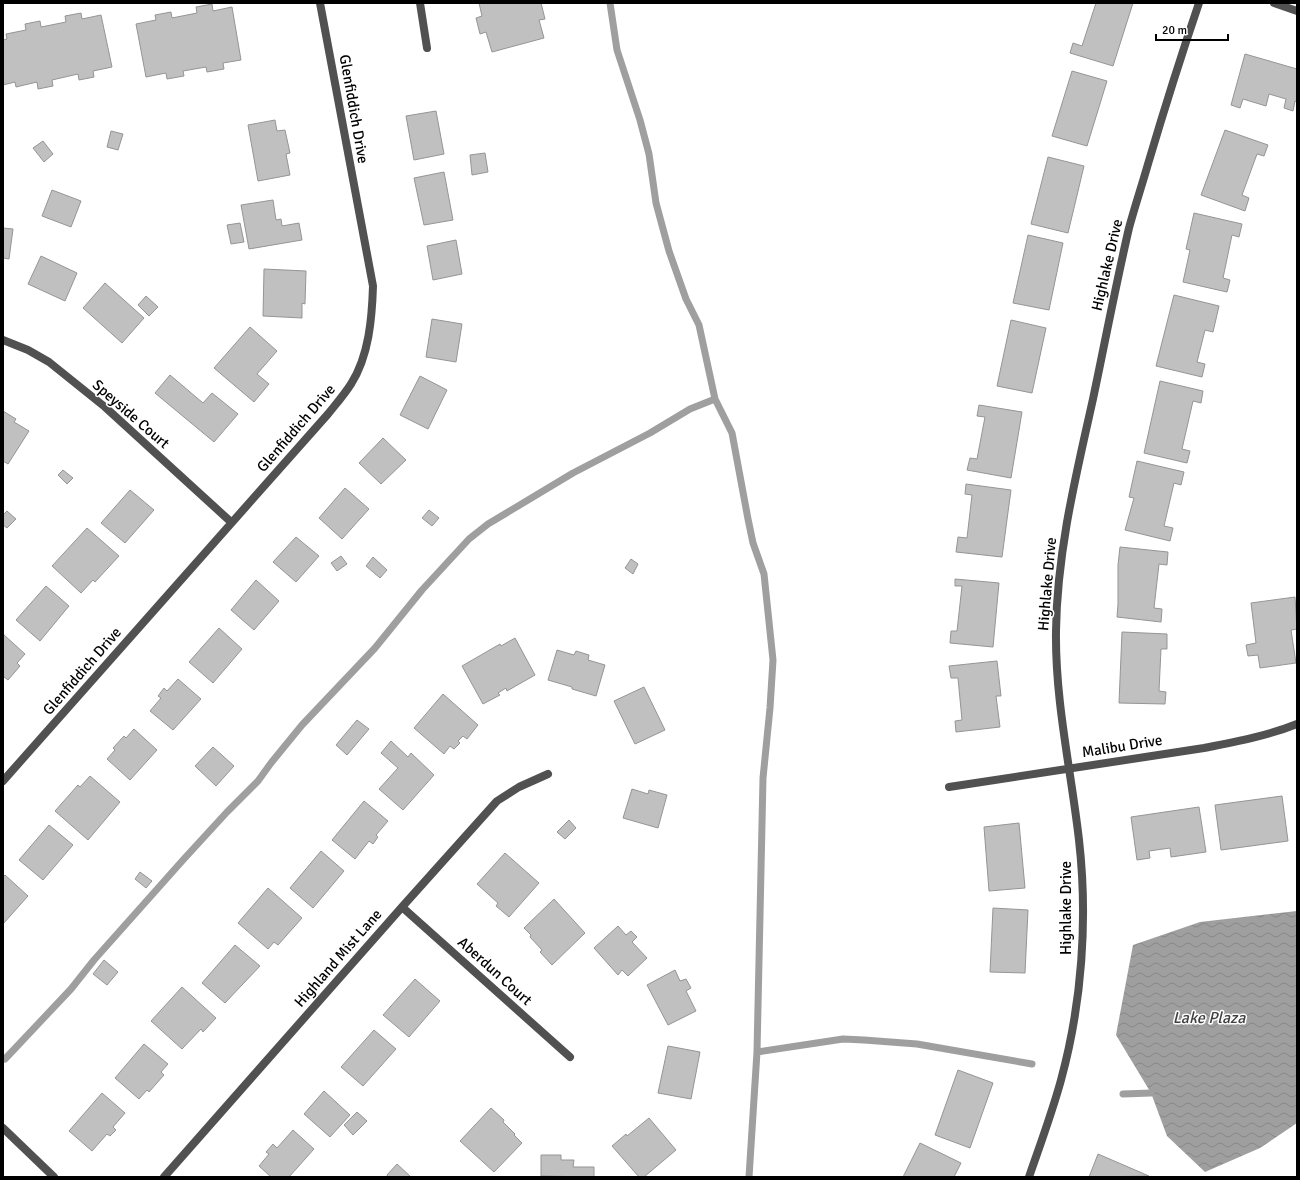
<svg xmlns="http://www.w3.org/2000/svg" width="1300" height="1180" font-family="Signika,sans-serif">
	<defs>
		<pattern id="water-waves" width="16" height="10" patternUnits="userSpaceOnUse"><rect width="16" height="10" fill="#9f9f9f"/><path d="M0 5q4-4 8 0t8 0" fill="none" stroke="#878787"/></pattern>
	</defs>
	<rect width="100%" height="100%" fill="#fff"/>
	<path fill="url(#water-waves)" d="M1297,911v212l-37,25 -55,24 -38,-36 -16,-43 -35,-58 17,-90 67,-23z"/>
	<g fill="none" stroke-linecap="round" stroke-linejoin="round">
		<path stroke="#9f9f9f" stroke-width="7" d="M610,3l7,47 23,70 9,34 7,49 13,48 17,48 13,26 16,74 17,34 16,86 5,24 11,31 9,86 -3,48 -7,70 -6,274 -8,125
			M757,1052l86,-13 21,1 53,4 115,20
			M5,1059l66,-70 23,-29 89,-100 44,-48 31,-31 13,-18 31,-38 73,-77 47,-58 47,-51 19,-15 85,-51 77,-40 40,-24 25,-10
			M1123,1094l28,-1"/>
	</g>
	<path fill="#c0c0c0" stroke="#959595" d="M479,3h62l4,16 -6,1 5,18 -52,14 -6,-20 -6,2 -4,-16 6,-2z
		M1096,3h37l-20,63 -43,-13 3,-10 9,3z
		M212,4l1,7 19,-4 9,53 -18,3 1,6 -17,3 -1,-5 -23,4 1,5 -17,3 -1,-6 -20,4 -10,-53 20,-4 -1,-5 16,-3 1,6 25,-5 -1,-6z
		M81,13l1,6 19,-4 11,52 -19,4 1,6 -15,3 -1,-6 -26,6 1,6 -15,3 -1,-7 -21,5 -1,-5 -12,3v-45l4,-1 -1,-5 20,-4 -1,-6 15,-3 1,6 25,-5 -1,-6z
		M1245,54l52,15v33l-2,-1 -2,10 -9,-3 2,-9 -17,-5 -3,12 -23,-7 -3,9 -9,-3z
		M1072,71l35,10 -20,65 -35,-10z
		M436,111l8,43 -30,6 -8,-44z
		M275,120l2,11 8,-1 5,23 -4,1 4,21 -32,6 -10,-56z
		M1225,130l43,15 -4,11 -7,-2 -15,41 7,3 -4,13 -44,-16z
		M111,131l12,3 -5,16 -11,-3z
		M43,141l10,13 -9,8 -11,-14z
		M485,153l3,19 -16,3 -2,-20z
		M1048,157l36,9 -16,67 -37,-9z
		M444,172l9,48 -29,5 -10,-47z
		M52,190l29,11 -10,26 -29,-11z
		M273,200l3,20 5,-1 1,7 17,-3 3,17 -53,9 -8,-44z
		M1194,213l48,11 -3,13 -7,-2 -9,43 7,2 -3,12 -44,-10 7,-32 -4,-1z
		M240,223l4,19 -13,2 -4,-19z
		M3,228l10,1 -4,30 -6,-1z
		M1028,235l35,8 -14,67 -36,-7z
		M456,240l6,34 -29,6 -6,-34z
		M41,256l36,17 -12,28 -37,-17z
		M264,269l42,2 -1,33 -3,-1v15l-39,-2z
		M105,283l39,35 -22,25 -39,-35z
		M1174,295l45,11 -6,26 -8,-2 -8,32 8,2 -3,13 -46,-11z
		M146,296l12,11 -9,9 -11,-11z
		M432,319l30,5 -6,38 -30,-5z
		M1011,320l35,8 -14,65 -35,-7z
		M250,327l27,24 -20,23 12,10 -15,18 -40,-34z
		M170,375l33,28 9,-10 26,21 -24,28 -59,-49z
		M420,376l27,14 -19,39 -28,-14z
		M1160,381l43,10 -2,12 -8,-2 -11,48 8,2 -3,12 -43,-10z
		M979,405l43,7 -11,66 -44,-8 3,-12 7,1 8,-42 -8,-1z
		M3,411l13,8 -2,3 15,9 -21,33 -5,-3z
		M383,438l23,22 -25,24 -22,-21z
		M1137,461l47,11 -3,13 -7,-2 -10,43 9,2 -3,13 -45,-11 9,-32 -5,-1z
		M63,470l10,8 -6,6 -9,-9z
		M966,484l45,6 -9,67 -46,-5 2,-15 9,1 5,-43 -7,-1z
		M345,488l24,21 -27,30 -23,-21z
		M130,490l24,20 -29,33 -24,-20z
		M429,510l10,8 -7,8 -10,-8z
		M7,511l9,8 -9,9 -4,-3v-10z
		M87,528l32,28 -24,26 -2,-2 -12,13 -29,-27z
		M296,537l23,19 -23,26 -23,-20z
		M1120,547l48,5 -1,13 -8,-1 -5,44 8,1 -1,13 -44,-5 1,-13v-39z
		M341,556l6,8 -10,7 -6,-8z
		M373,557l14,13 -7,8 -14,-12z
		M631,559l7,5 -5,10 -8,-6z
		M955,579l44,4 -6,64 -43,-4 1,-12h6l5,-45h-7z
		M256,580l23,21 -25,29 -23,-20z
		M46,586l23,20 -29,35 -24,-21z
		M1295,597l2,32 -6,1 5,33 -36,5 -2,-13 -10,1 -2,-11 10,-2 -5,-40z
		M219,628l23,21 -29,34 -24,-21z
		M1122,632l45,2v15h-6l-2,42 7,1 -1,12 -46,-1z
		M3,634l22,20 -8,9 3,3 -12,14 -4,-3 -1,1z
		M515,638l20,37 -28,16 -1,-3 -8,5 2,2 -17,9 -21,-38 38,-22 1,2z
		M557,650l17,5 2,-4 13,4 -1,5 17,5 -9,31 -24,-7v-2l-24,-7z
		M997,661l4,35h-5l4,31 -44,5 -1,-11 7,-1 -4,-42h-7l-2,-12z
		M178,679l23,20 -28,31 -23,-19 11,-13 -3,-2 6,-8 3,3z
		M644,687l21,43 -30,14 -21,-43z
		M443,694l35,31 -11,14 -4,-3 -5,5 2,2 -6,6 -4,-3 -6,8 -30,-26z
		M357,720l12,9 -22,26 -11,-10z
		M134,729l23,21 -27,30 -23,-21 8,-9 -2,-2 11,-12 2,2z
		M391,741l17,16 3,-4 23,22 -31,35 -24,-21 19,-21 -17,-15z
		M213,747l21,19 -18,20 -21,-20z
		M90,776l30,26 -32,38 -33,-29 23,-26 2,2z
		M632,789l16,5 1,-4 18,5 -9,33 -35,-10z
		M1282,796l6,45 -67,9 -6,-45z
		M364,801l24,20 -12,14 2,2 -5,7 -4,-3 -14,18 -23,-19z
		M1199,807l7,45 -35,5 -1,-9 -21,3 1,7 -13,2 -6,-43z
		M569,820l7,8 -11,11 -8,-7z
		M1019,823l6,65 -36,3 -5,-64z
		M49,825l24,20 -30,35 -24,-20z
		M321,851l23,20 -31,37 -23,-20z
		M505,853l34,30 -30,34 -13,-11 2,-3 -21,-19z
		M140,872l12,9 -6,7 -11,-9z
		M5,875l23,21 -25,28v-47z
		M268,888l34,30 -24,27 -4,-3 -6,7 -30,-26z
		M554,899l31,34 -33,32 -12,-13 2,-2 -12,-13 1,-2 -7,-7z
		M993,908l35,2 -3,63 -35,-1z
		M618,926l8,9 5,-4 6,6 -5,5 15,16 -19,18 -6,-6 -4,5 -24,-27z
		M235,945l25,21 -35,37 -23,-20z
		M104,960l14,12 -11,13 -14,-11z
		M675,970l5,11 6,-2 5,9 -5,3 10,20 -28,14 -21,-40z
		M415,979l25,22 -31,36 -26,-22z
		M182,987l34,31 -13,14 -2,-3 -19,20 -31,-28z
		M374,1030l22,19 -33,37 -22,-19z
		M144,1044l24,20 -7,8 3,3 -15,17 -2,-2 -8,9 -24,-21z
		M668,1046l32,6 -9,47 -33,-6z
		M958,1070l35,13 -23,65 -35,-13z
		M324,1091l26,24 -20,22 -26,-23z
		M102,1093l23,20 -12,14 3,3 -6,6 -3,-2 -15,17 -23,-20z
		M491,1108l13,12 -1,2 12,12 -1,1 8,8 -28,29 -34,-31z
		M357,1112l10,9 -14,14 -9,-10z
		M649,1118l27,32 -32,27h-5l-27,-31 14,-12 1,2z
		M293,1130l21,19 -25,28h-18l-12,-11 10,-12 -3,-2 7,-8 4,4z
		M920,1143l41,20 -7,14h-51z
		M1098,1154l51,22 -60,1z
		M541,1155h20v5h13l-1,7h21v10l-53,-1z
		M397,1164l14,13h-23l-1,-2z"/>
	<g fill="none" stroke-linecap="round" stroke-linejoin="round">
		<path stroke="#515151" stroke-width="8" d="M420,3l7,45"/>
		<path stroke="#515151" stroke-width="8" d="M1274,3l23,8
			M3,340l25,10 21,12 56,45 126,115
			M3,781l325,-367c8,-10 16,-19 23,-30 18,-28 21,-66 22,-98l-53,-283
			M949,787l255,-39c31,-6 63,-12 93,-24
			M402,907l168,150
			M3,1128l51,49
			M164,1177l238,-270 95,-106 22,-14 29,-13
			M1029,1177c11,-32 23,-64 32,-97 21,-77 27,-161 18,-240 -8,-70 -24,-139 -23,-209 1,-79 20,-156 37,-232 12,-57 23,-115 36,-171 6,-22 13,-43 19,-64 16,-54 33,-108 51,-161"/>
	</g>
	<g text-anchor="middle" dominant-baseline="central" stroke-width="3" stroke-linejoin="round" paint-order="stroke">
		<g font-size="15" fill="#000" stroke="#fff">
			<text transform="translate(354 109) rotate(80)">Glenfiddich Drive</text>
			<text transform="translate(1107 265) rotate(-77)">Highlake Drive</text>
			<text transform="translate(131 414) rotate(41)">Speyside Court</text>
			<text transform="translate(296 428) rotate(-49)">Glenfiddich Drive</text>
			<text transform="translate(1047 584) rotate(-85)">Highlake Drive</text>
			<text transform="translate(82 671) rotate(-49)">Glenfiddich Drive</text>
			<text transform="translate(1122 746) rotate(-9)">Malibu Drive</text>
			<text transform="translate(1066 908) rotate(-90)">Highlake Drive</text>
			<text transform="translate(338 958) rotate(-49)">Highland Mist Lane</text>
			<text transform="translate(495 971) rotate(42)">Aberdun Court</text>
		</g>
		<g font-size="16" font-style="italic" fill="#404040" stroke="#fff">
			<text x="1209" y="1018">Lake Plaza</text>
		</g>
	</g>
	<rect width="1300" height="1180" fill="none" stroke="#000000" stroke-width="8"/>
	<path d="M1156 34v6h72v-6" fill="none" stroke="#000000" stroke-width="2"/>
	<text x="1162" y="34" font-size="12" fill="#000000" stroke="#ffffff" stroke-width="3" paint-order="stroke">20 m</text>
</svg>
